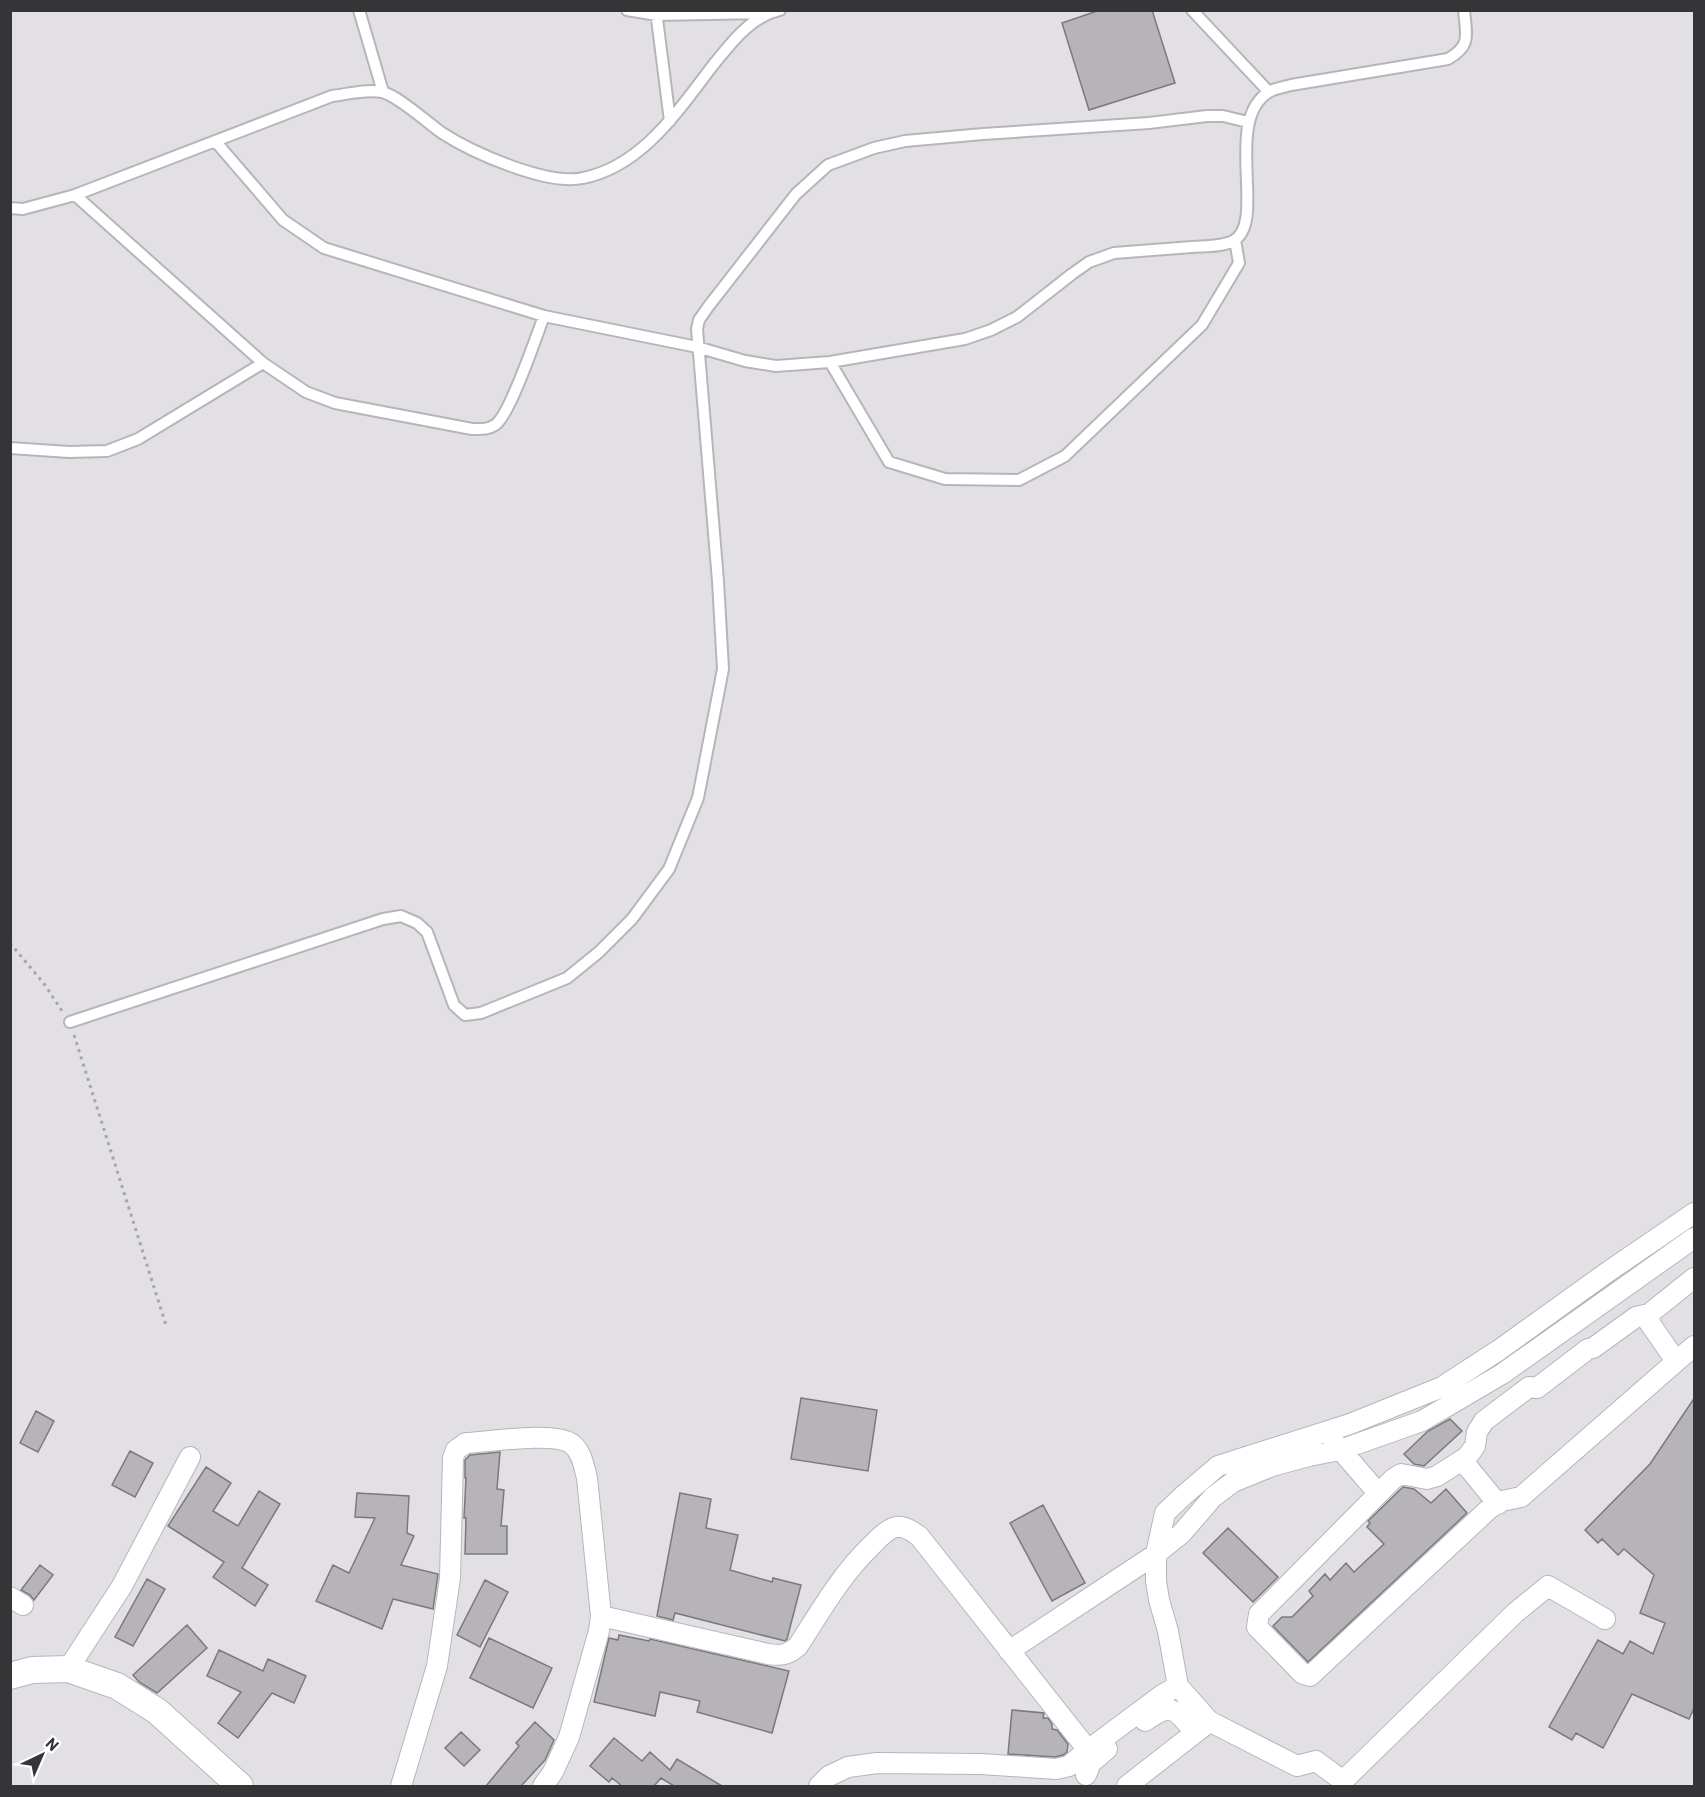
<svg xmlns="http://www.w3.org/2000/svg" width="1705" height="1797" font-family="Barlow,sans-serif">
	<rect width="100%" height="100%" fill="#e2e0e5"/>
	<path fill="#b6b4b9" stroke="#7b797d" stroke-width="1.5" d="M1100,10h52l23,73 -86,27 -27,-87z
		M1695,1397v309l-6,13 -57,-25 -29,54 -27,-15 -4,7 -23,-13 49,-87 25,14 7,-13 23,13 12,-31 -25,-10 14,-38 -30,-26 -6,6 -16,-16 -4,4 -13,-13 65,-66z
		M801,1398l76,12 -9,61 -77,-12z
		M36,1411l18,10 -16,31 -18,-9z
		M1450,1419l12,12 -38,35 -10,-2 -10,-10 24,-23z
		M130,1451l23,12 -18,34 -23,-12z
		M500,1452l-3,37 7,1 -3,36h6v28h-42l1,-36h-2l2,-40h-1v-18l5,-5z
		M206,1467l25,16 -18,28 25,15 21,-35 21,13 -38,64 26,17 -13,21 -42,-29 11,-15 -56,-36z
		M1403,1487l11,2 17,14 15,-14 21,24 -159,149 -35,-36 9,-9h10l21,-21 -4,-5 16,-17 5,6 16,-17 8,9 30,-28 -17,-17 3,-4 -2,-2z
		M357,1493l52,3 -2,37 7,3 -13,29 37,9 -5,35 -40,-10 -11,30 -66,-28 17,-36 16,8 26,-55 -20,-1z
		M680,1493l31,6 -5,29 32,7 -8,35 42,12 1,-4 28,7 -14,54 -2,2 -110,-28 -2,7 -16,-4z
		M1043,1505l42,78 -33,18 -42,-78z
		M1228,1528l50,49 -25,25 -50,-49z
		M40,1565l13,10 -19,25 -4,-5 -9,-5z
		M147,1579l18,10 -32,57 -18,-9z
		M485,1580l23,12 -28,55 -23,-12z
		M187,1625l20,23 -50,45 -18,-11 -6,-7z
		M619,1635l30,6 1,-2 139,32 -17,62 -75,-21 3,-11 -40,-9 -5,24 -61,-14 15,-64 9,2z
		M489,1638l63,30 -19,40 -63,-30z
		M219,1650l44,21 5,-12 38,17 -12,27 -22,-10 -34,45 -20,-15 23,-31 -34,-16z
		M1012,1710l32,3 -1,5h5l4,6v5l5,1 11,14 -1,8 -4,3 -8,2 -47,-3z
		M535,1722l19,18 -9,20 -24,26h-35l33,-40 -3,-3z
		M461,1732l19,18 -16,16 -19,-18z
		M614,1738l28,23 8,-9 20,18 7,-11 45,27h-48l-13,-8 -7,8h-32l-10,-8 -3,4 -19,-16z"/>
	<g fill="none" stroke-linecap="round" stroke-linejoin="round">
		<defs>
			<path id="service" d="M359,10l24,82
				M627,10l30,5 110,-2
				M1192,10l77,82
				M656,11l14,110
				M216,142l67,78 41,28 220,68 153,31 48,14 31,5 54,-4 135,-23 26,-9 26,-13 55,-43 17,-12 25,-9c26,-2 52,-4 78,-6 13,-1 30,0 41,-6 35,-18 -11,-121 36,-149 6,-4 15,-5 22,-7l157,-26c24,-14 18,-24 16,-49
				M75,195l188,168 43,29 29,11 137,26c9,0 15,1 23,-4 15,-10 41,-88 49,-109
				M10,208l13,1 52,-14 257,-99c16,-2 34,-7 50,-4 15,3 46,31 60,41 31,20 106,53 141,45 60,-12 96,-69 131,-114 18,-22 36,-47 66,-54
				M830,362l59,100 56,17 74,1 46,-24 137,-131 37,-62 -4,-23
				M10,448l59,4 38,-1 31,-12 125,-76
				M70,1022l313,-103 18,-3 16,7 10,9 27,73 11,10 16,-2 86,-35 32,-26 33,-33 37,-50 29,-71 25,-129 -5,-88 -21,-252 2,-9 9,-13 88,-113 32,-29 46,-17 31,-7 78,-7 166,-11 58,-7h16l25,6"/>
			<path id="minor" d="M1694,1278l-45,36 -13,3 -43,31 -5,1 -51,39 -8,-1 -45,34 -7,11 -2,14 -8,11 -30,19 -10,3 -26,-5 -8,5 -134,135 -2,13 46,47 7,2 180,-168 12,-7 19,-4 173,-151
				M1644,1315l32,46
				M1333,1441l45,52
				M1462,1460l36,44
				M10,1597l13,8
				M601,1616l167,38c13,2 20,1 30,-8 24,-37 42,-70 74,-101 6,-6 13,-14 21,-17 10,-4 18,3 26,8l169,214
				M1009,1651l147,-97 25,-20 32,-37 20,-15 39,-16 37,-10 31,-6 82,-29 80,-47 192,-136
				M68,1669l54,-83 68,-129
				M1178,1686l31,35 88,45 19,-5 27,20 172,-168 33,-27 57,33
				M1145,1721c28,-19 30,-13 50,12
				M1086,1775l5,-12 16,-14
				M401,1786l36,-120 13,-88 3,-120 3,-8 10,-7c23,-1 88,-12 106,1 10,8 12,23 15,34l14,138 -2,15 -30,106 -16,35 -10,14
				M819,1786l10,-10 19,-9 29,-4 104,1 75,5 13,-3 19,-16 74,-55 16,-9 -10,-55 -9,-31 -3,-19v-27l9,-41 19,-18 34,-29 132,-42 92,-37 57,-37 110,-79 85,-58
				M1127,1786l78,-61"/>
			<path id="tertiary" d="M10,1676l22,-6 36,-1 49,17 40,25 83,75"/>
		</defs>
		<use href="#service" stroke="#b7b5b9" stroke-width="14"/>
		<use href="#minor" stroke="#b7b5b9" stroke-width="22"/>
		<use href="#tertiary" stroke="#b7b5b9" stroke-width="28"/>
		<path stroke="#a6a5a9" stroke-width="3" stroke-dasharray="3 4.5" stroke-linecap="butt" d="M10,943l35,42 17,26
			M74,1035l92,290"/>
		<use href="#service" stroke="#fff" stroke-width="10"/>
		<use href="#minor" stroke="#fff" stroke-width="20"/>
		<use href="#tertiary" stroke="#fff" stroke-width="26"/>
	</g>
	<rect width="1705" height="1797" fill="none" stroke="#353436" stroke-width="24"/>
	<g transform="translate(42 1755) rotate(44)" stroke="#ffffff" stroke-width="4.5" paint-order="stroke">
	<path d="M0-4.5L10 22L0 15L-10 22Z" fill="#353436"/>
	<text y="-9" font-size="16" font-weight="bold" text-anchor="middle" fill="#353436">N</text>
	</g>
</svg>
